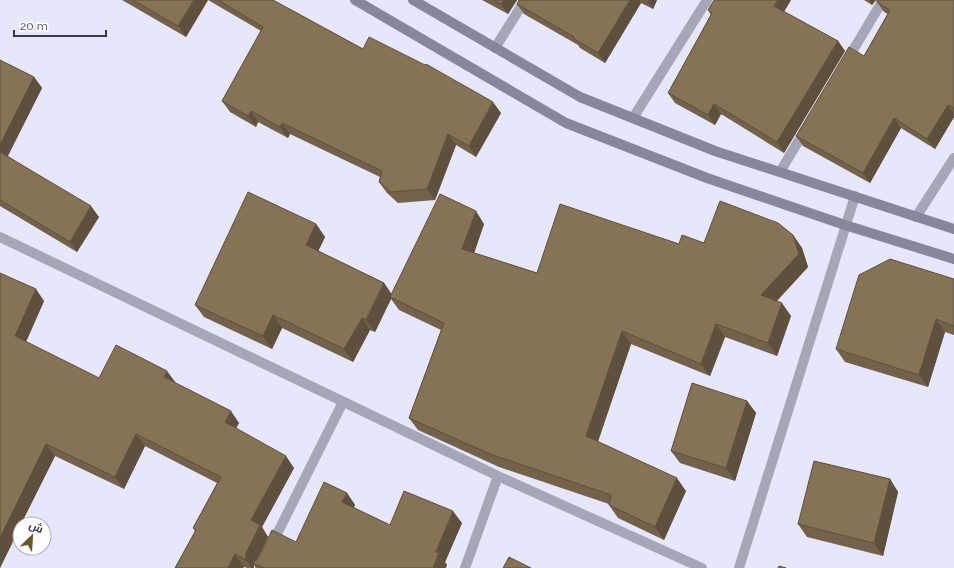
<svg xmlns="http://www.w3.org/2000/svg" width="954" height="568" font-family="Raleway,Cairo,sans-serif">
	<rect width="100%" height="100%" fill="#e6e7fd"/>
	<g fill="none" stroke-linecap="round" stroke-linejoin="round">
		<path stroke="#a6a7b6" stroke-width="10" d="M495,48l30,-48
			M846,62l37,-62
			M633,118l74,-118
			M780,172l25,-42
			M916,217l38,-59
			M0,237l498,239 204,92
			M260,568l83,-166
			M465,568l33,-92
			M739,568l116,-372"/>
		<path stroke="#85879d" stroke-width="10" d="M355,0l211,123 141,55 138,47 109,34
			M413,0l167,97 135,54 239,78"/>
	</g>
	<path fill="#736249" d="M122,0h151l90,49 138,64 -25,44 -20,-12 -21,55 -37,3 -11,-10 -8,-11 1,-5 -90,-43 -2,4 -30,-16 -2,5 -26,-15 -8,-11 39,-70 -53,-31 -22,37z
		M482,0h35l-9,14z
		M519,0h138l-4,9 -12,-6 -36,60 -25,-15 -2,-3 -54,-31 -7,-10z
		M714,0h77l-7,12 54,29 7,10 -61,102 -63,-39 -6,11 -40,-22 -7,-10 43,-78 -3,-5z
		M864,0h12l-4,5z
		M954,0v117l-19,32 -34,-21 -31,55 -67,-37 -7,-10 68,-80 24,-42 -4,-2 -7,-10z
		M0,60l34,17 8,11 -34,68 91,61 -22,35 -77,-46z
		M316,224l9,13 -7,14 66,32 7,11 93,-70 -10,29 63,20 142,-29 114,-9 9,13 6,19 -31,34 14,15 -14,40 -52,-19 -15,39 -79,-32 -33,98 88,49 -22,49 -46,-22 -9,-13v-1l-110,-37 -81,-37 -9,-12 32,-88 -42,-20 -8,-11 -16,33 -5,-2 -17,32 -71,-34 -10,21 -68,-32 -9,-12z
		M0,273l44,28 -18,41 73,36 77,5 63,40 -3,5 58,40 -32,59 6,10 -11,23 39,-18 51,-49 8,12 -2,3 37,17 72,-2 -17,39 2,3 -183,3h-8l-2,-3v3h-7l-3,-1 -1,1h-68l20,-37 -2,-3 24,-45 -72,-37 -21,43 -69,-33 -34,68h-1v3l-20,41z
		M954,279v56l-9,-3 -17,55 -83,-25 -9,-13z
		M747,401l9,12 -21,68 -55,-18 -9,-12z
		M890,479l8,13 -15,64 -76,-19 -9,-13z"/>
	<path fill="#5e503c" d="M194,0h14l-22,37 -8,-11z
		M504,0h13l-9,14 -7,-10z
		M630,0h9l2,3 -36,60 -7,-10z
		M647,0h10l-4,9z
		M778,0h13l-10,16 -7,-10z
		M869,0h7l-4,5z
		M838,41l7,10 -61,102 -7,-11z
		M34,77l8,11 -37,73 -5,-7v-9z
		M493,102l8,11 -25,44 -7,-11z
		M714,104l7,10 -6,11 -7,-10z
		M948,105l6,8v4l-19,32 -8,-10z
		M251,111l7,11 -2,5 -8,-11z
		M894,118l7,10 -31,55 -7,-10z
		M282,123l8,11 -2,4 -8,-11z
		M448,134l8,11 -21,55 -8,-11z
		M91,206l8,11 -22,35 -7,-10z
		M476,211l8,13 -13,38 -9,-13z
		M316,224l9,13 -10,21 -9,-13z
		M793,235l9,13 6,19 -38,41 -9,-13z
		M384,283l9,13 -3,1 1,2 -16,33 -9,-12z
		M36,289l8,12 -21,47 -8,-12z
		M782,303l9,13 -14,40 -9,-13z
		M273,315l9,13 -10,21 -9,-13z
		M362,318l8,12 -17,32 -9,-13z
		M936,319l9,13 -17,55 -9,-12z
		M716,324l9,13 -15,39 -9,-12z
		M622,331l9,13 -36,105 -9,-13z
		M167,371l9,12 -12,-6z
		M747,401l9,12 -21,68 -9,-13z
		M231,411l8,12 -6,11 -8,-12z
		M136,434l9,12 -21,43 -9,-12z
		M46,444l9,12 -34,68h-1v3l-20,41v-30z
		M286,456l8,12 -32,59 6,10 -13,27 -2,-1 1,2v3h-2l-6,-8v-7l5,-33z
		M677,478l9,13 -22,49 -9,-13z
		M890,479l8,13 -15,64 -9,-13z
		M347,493l8,12 -5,9 -8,-12z
		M453,511l9,12 -17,39 2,3 -1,3h-13l3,-16z
		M235,554l9,13 -1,1h-15z"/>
	<path fill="#867255" stroke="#5e503c" d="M133,0h61l-16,26z
		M218,0h55l90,49 6,-12 56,28 1,-1 67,38 -24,44 -21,-12 -21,55 -36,3 -12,-10 3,-11 -100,-48 -2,4 -29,-16 -3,5 -26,-15 41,-74z
		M493,0h11l-3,4z
		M519,0h111l-32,53 -25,-15 1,-1 -57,-33z
		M714,0h64l-4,6 64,35 -61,101 -63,-38 -6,11 -40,-22 44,-80 -4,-3z
		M877,0h77v108l-6,-3 -21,34 -33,-21 -31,55 -67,-37 53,-89 15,9 26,-46 -13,-8z
		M0,60l34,17 -34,68z
		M0,152l91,54 -21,36 -70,-42z
		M248,192l68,32 -10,21 78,38 -18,37 -4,-2 -18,31 -71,-34 -10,21 -68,-31z
		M440,194l36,17 -14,38 75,24 23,-69 119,40 3,-9 22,8 16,-42 58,22 15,12 6,19 -38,41 21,8 -14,40 -52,-19 -15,40 -79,-33 -36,105 91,42 -22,49 -46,-22 2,-10 -121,-41 -81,-36 35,-95 -54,-26z
		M890,259l64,20v47l-18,-7 -17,56 -83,-26 23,-74z
		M0,273l36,16 -21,47 84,42 17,-33 51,26 -3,6 67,34 -6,11 61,34 -35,64 9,5 -14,28v7l-11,-6 -7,14h-53l21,-38 -3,-2 28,-51 -85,-43 -21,43 -69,-33 -46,94z
		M692,383l55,18 -21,67 -55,-17z
		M814,461l76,18 -16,64 -76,-19z
		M324,482l23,11 -5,9 48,23 14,-34 49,20 -17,41 3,1 -6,15h-169l-12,-5 6,-4 14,-29 24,12z
		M509,557l22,11h-28z
		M779,566l7,2h-8z"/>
	<g transform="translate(32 536) rotate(25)"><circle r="19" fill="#ffffff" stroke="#afb0b5"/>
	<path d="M0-3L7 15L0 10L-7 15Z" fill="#715528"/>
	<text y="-6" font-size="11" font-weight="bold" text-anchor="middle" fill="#383947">ش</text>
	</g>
	<path d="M14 30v6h92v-6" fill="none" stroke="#383947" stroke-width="2"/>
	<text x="20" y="30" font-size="12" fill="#383947" stroke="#ffffff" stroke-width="3" paint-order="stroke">20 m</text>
</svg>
